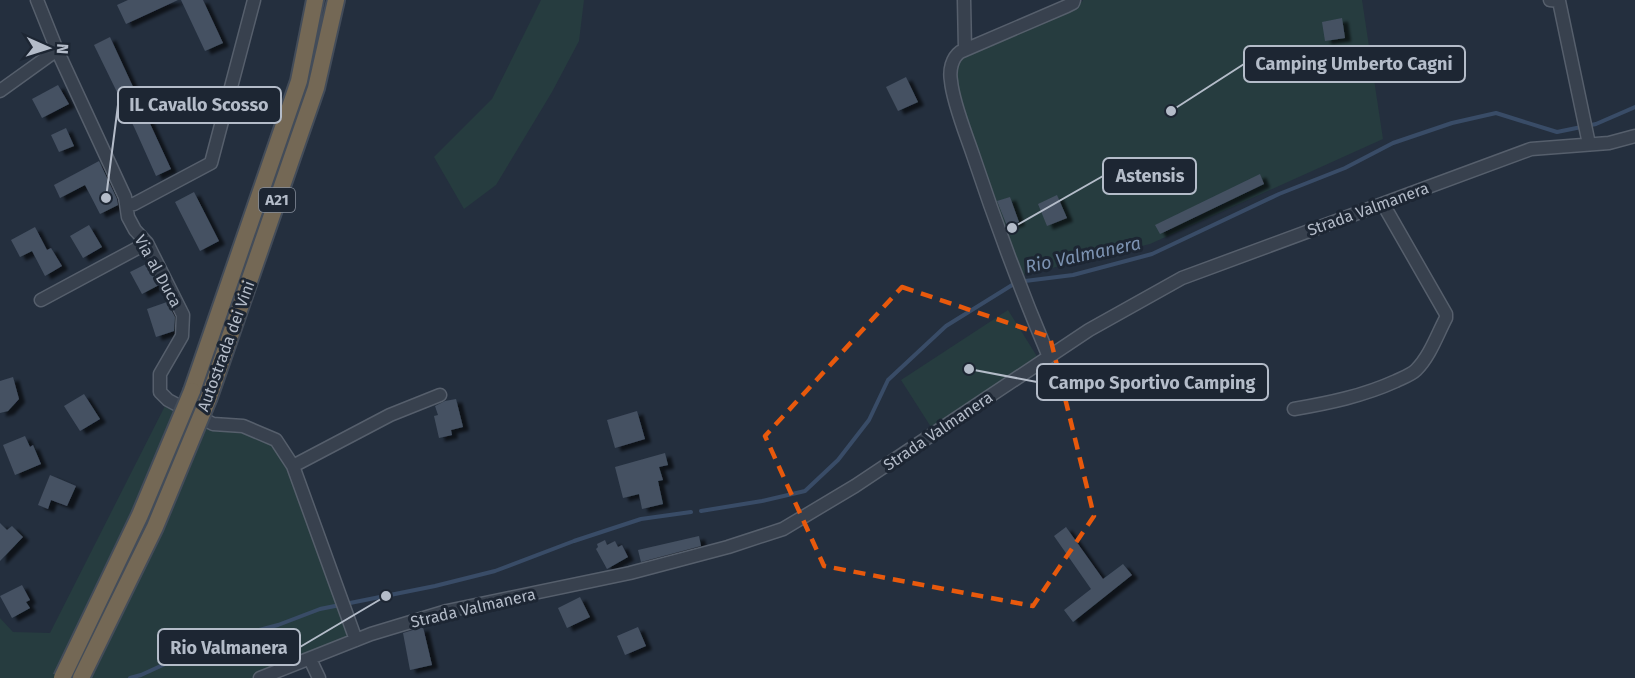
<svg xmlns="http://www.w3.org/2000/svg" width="1635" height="678" font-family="'Fira Sans',sans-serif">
	<defs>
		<filter id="shadow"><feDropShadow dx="6" dy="3.5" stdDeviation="1.5" flood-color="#0009"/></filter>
	</defs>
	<rect width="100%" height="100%" fill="#242f3e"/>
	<path fill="#263c3f" d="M541,0h43l-5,41 -27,51 -56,93 -32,24 -30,-52 58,-58z
		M1083,0h279l21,139 -233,105 -131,32 -64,-194 -1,-14 6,-14 123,-53z
		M1008,310l30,48 -107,69 -30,-47z
		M168,400l45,24 63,16 80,200 -96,38h-260v-60l13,14 37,1z"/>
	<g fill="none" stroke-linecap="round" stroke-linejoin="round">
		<path stroke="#394c67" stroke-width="4" d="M701,511l61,-10 43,-10 33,-31 31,-40 19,-40 58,-54 71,-44 56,-7 79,-21 127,-60 66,-26 48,-25 59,-20 44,-10 61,19 39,-8 39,-17
			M130,678l11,-3 72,-33 65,-17 42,-16 115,-23 60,-15 79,-30 67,-22 50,-7"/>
	</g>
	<path fill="#455162" filter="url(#shadow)" d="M128,0h50l-52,24 -9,-19z
		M181,0h22l20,43 -18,8z
		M1342,18l3,20 -20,3 -3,-19z
		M110,37l61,132 -15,7 -21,-47 -41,-84z
		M906,77l12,25 -20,9 -12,-24z
		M58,85l11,19 -27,14 -10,-19z
		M66,128l8,18 -15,6 -8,-17z
		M99,161l18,38 1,6 -18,9 -15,-29 -25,13 -6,-13z
		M1260,174l4,10 -104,50 -5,-9z
		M194,192l25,49 -19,10 -25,-49z
		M1057,195l10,23 -20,8 -9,-22z
		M1010,197l9,25 -12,4 -10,-25z
		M89,225l13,22 -19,11 -13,-22z
		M35,227l12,23 4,-2 11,18 -17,10 -13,-25 -12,6 -9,-17z
		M148,263l11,22 -17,9 -12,-22z
		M167,302l8,15 -1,14 -18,6 -9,-28z
		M13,377l6,22 -11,12 -8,2v-32z
		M84,394l16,25 -20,12 -16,-25z
		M456,399l7,28 -12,3 1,5 -13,3 -5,-22 4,-1 -3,-9 10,-5z
		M637,411l8,28 -30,9 -8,-28z
		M25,436l5,11 3,-2 8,19 -26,11 -12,-30z
		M665,453l3,12 -9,2 4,13 -5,1 5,23 -21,5 -3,-15 -16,4 -8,-31z
		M50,475l26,11 -9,20 -16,-6 -3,9 -10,-4z
		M0,523l7,7 5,-4 11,11 -23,24z
		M1066,527l37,52 20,-15 9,11 -59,47 -9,-12 27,-21 -37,-53z
		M699,536l2,10 -60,16 -3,-12z
		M605,540l2,5 8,-4 3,6 4,-2 6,12 -21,12 -11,-20 2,-2 -1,-3z
		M22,585l8,15 -4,2 4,6 -18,10 -12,-22z
		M580,597l10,20 -23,11 -9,-20z
		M423,627l9,38 -22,5 -7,-37z
		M638,627l8,19 -21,9 -8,-19z"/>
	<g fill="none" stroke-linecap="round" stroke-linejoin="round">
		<defs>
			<path id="minor" d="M37,0l20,50 68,147 3,20 7,13 12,13 36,72 -1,21 -22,38v18l8,8 45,24 30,2 33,14 17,26 63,174
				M964,0l1,49
				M1550,0l9,1 30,143
				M0,91l57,-41
				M127,205l7,-1 77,-41 43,-163
				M41,300l106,-57
				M1049,357c-28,-66 -53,-133 -76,-202 -7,-21 -20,-52 -22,-74 -2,-11 1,-23 9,-29l107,-46 6,-3 1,-3
				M1294,409c35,-6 69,-13 102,-28 6,-3 15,-6 20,-11 14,-14 21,-35 30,-52v-4l-63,-110
				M293,466l97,-51 50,-20
				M310,659l9,19
				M260,678l111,-44 76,-23 183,-38 98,-26 55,-18 72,-43 234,-156 93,-52 349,-129 78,-6 26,-7"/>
			<path id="highway" d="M192,391l107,-310 16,-81
				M209,397l107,-309 20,-88"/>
		</defs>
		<use href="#minor" stroke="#565f6c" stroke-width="15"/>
		<use href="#highway" stroke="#434c59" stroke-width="20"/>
		<use href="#minor" stroke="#38414e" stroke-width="12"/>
		<use href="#highway" stroke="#746855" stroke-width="16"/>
		<defs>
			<path id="highway-bridge" d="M62,678l78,-163 52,-124
				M81,678l74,-151 54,-130"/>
		</defs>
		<use href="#highway-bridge" stroke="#434c59" stroke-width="20" stroke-linecap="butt"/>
		<use href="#highway-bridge" stroke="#746855" stroke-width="16"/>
	</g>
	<path fill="none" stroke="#e8590c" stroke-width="4.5" stroke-dasharray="12 8" stroke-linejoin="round" d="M902,287l148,50 44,179 -61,90 -209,-40 -59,-130z"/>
	<g text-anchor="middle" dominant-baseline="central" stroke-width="6" stroke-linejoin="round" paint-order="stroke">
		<rect fill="#1d2633" stroke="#878f9c" stroke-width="1.5" x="259" y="188" width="36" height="24" rx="4.5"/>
		<g font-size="15" font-weight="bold" fill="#b4bcc9">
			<text x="277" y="200">A21</text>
		</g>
		<g font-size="16" fill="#b4bcc9" stroke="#1d2633">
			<text transform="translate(1368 209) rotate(-20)">Strada Valmanera</text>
			<text transform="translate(158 271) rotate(61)">Via al Duca</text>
			<text transform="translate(226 346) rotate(-70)">Autostrada dei Vini</text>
			<text transform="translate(938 431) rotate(-34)">Strada Valmanera</text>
			<text transform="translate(473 608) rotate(-13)">Strada Valmanera</text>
		</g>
		<g font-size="18" font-style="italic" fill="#7c92b1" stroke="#1d2633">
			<text transform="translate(1083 255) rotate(-12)">Rio Valmanera</text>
		</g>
	</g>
	<path fill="none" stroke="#b4bcc9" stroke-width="2" d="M1171 111L1244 64M106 198L118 105M1012 228L1103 176M969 369L1037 382M386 596L300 647"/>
	<g fill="#b4bcc9" stroke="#1d2633" stroke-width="2">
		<circle cx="1171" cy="111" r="6"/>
		<circle cx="106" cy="198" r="6"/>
		<circle cx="1012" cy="228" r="6"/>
		<circle cx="969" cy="369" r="6"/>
		<circle cx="386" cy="596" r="6"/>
	</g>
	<g fill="#1d2633" stroke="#b4bcc9" stroke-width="2">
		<rect x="1244" y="46" width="221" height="36" rx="6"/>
		<rect x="118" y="87" width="163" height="36" rx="6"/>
		<rect x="1103" y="158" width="93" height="36" rx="6"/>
		<rect x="1037" y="364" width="231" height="36" rx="6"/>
		<rect x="158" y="629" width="142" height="36" rx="6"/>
	</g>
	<g font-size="18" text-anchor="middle" font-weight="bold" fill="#b4bcc9">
		<text x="1354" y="70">Camping Umberto Cagni</text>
		<text x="199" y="111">IL Cavallo Scosso</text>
		<text x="1150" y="182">Astensis</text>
		<text x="1152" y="389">Campo Sportivo Camping</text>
		<text x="229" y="654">Rio Valmanera</text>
	</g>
	<g transform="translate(48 48) rotate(93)" stroke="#1d2633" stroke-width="4.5" paint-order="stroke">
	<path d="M0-4.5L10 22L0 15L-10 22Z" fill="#b4bcc9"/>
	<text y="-9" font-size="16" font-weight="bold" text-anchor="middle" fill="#b4bcc9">N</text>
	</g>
</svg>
